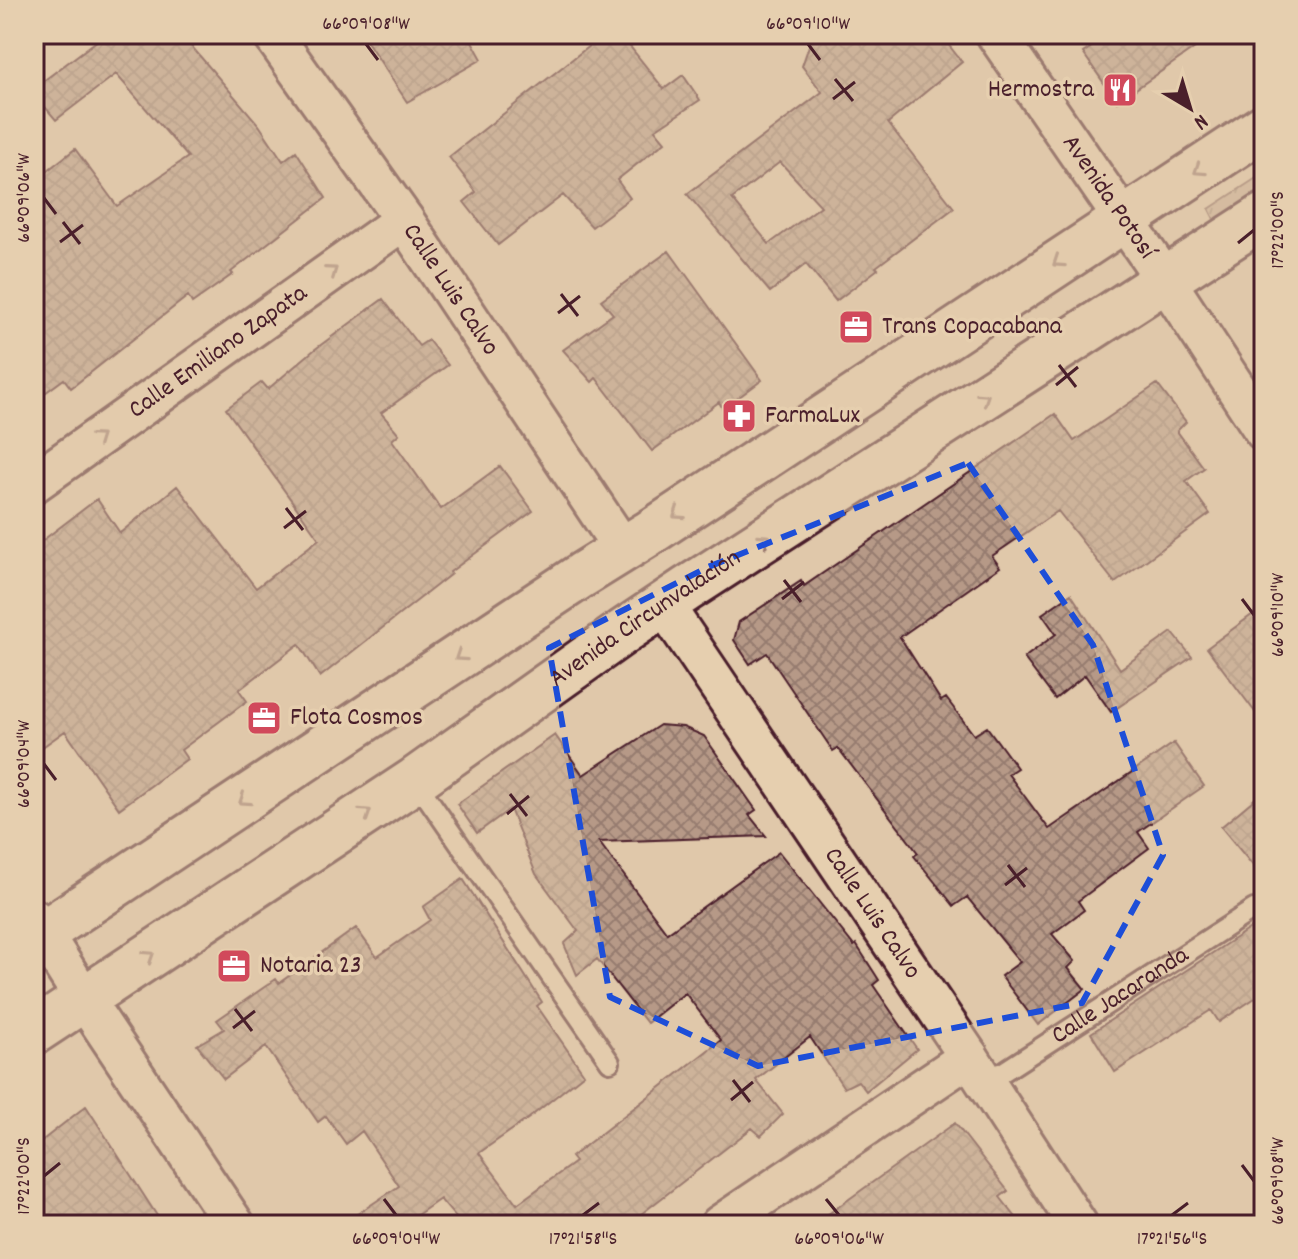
<svg xmlns="http://www.w3.org/2000/svg" width="1298" height="1259" font-family="Dekko,sans-serif">
	<defs>
		<pattern id="grass-tufts" width="24" height="20" patternUnits="userSpaceOnUse" patternTransform="scale(2)"><rect width="24" height="20" fill="#c7ac94"/><path d="M3 7l-1-3M5 7V3M7 7l1-3M15 17l-1-3M17 17v-4M19 17l1-3" fill="none" stroke="#a48b79"/></pattern>
		<pattern id="building-cross-hatch" width="8" height="8" patternUnits="userSpaceOnUse" patternTransform="scale(2)"><rect width="8" height="8" fill="#b69987"/><path d="M0 0l8 8M0 8l8-8" fill="none" stroke="#967c6f"/></pattern>
	</defs>
	<rect width="100%" height="100%" fill="#e0c8aa"/>
	<filter id="ink" filterUnits="userSpaceOnUse"><feTurbulence type="fractalNoise" baseFrequency=".0125" numOctaves="2"/><feDisplacementMap in="SourceGraphic" scale="16" xChannelSelector="R" yChannelSelector="G"/><feConvolveMatrix kernelMatrix="1 2 1 2 8 2 1 2 1" color-interpolation-filters="sRGB"/></filter>
	<g filter="url(#ink)">
		<path fill="url(#grass-tufts)" stroke="#886660" stroke-width="2" d="M1264,173v16l-49,32 -6,-12z"/>
		<path fill="url(#building-cross-hatch)" stroke="#4a1f2b" stroke-width="2" fill-rule="evenodd" d="M106,34h75l78,91 24,36 13,-10 30,47 -95,74 2,2 -41,29 -4,-7 -117,92 -7,-9 -30,22v-220l41,-32 42,57 71,-49 -72,-83 -60,46 -22,-26v-6z
			M362,34h106l14,25 -75,43z
			M604,34h16l44,55 19,-14 17,25 -45,30 10,12 -48,38 13,18 -38,29 -29,-32 -65,50 -34,-43 12,-10 -27,-35z
			M813,34h127l22,28 -74,61 66,85 -78,59 2,2 -42,32 -30,-37 -36,28 -83,-98 135,-102 -20,-26zM780,162l41,44 -52,38 -37,-45z
			M1110,34h105l-98,68 -34,-49z
			M669,251l93,129 -39,29 -4,-7 -67,49 -56,-73 -4,4 -29,-32 50,-36 -12,-14z
			M383,299l36,47 9,-6 20,25 -67,48 18,21 -7,6 49,69 59,-43 33,45 -83,61 1,2 -131,103 -21,-33 -60,46 8,11 -66,49 6,9 -68,50 -54,-78 -31,22v-206l63,-48 23,34 57,-47 79,102 63,-49 -93,-130 36,-27 6,7 46,-39z
			M1157,384l29,38 -9,9 27,37 -18,13 24,33 -95,69 -57,-72 -66,45 8,11 -100,70 41,64 5,-3 28,37 13,-8 30,41 -9,6 41,55 125,-86 30,43 -66,46 11,16 -71,53 6,9 -32,24 23,27 -7,7 17,21 -47,36 -37,-49 19,-14 -53,-65 -13,9 -40,-50 4,-3 -80,-105 -5,3 -66,-98 -17,11 -16,-24 5,-18 62,-41 3,5 251,-172 19,27z
			M1071,594l49,75 52,-37 20,25 -81,55 -26,-37 -30,24 -31,-41 32,-24 -14,-20z
			M1264,606v118l-57,-76z
			M660,725l23,2 21,9 52,74 -7,5 17,21 -167,6 68,91 112,-81 75,94 2,-2 23,36 -6,5 44,64 -51,42 -8,-10 -14,7 -34,-51 -54,43 27,34 -22,22 -9,-8 -125,97h-165l-22,-26 -37,26h-62l58,-39 -37,-55 -16,13 -20,-28 -8,6 -52,-75 -42,32 -27,-34 27,-16 -7,-9 59,-41 3,4 77,-55 21,29 53,-37 -7,-13 40,-28 79,123 -5,4 47,68 -55,44 -50,35 38,51 58,-42 -4,-5 150,-117 -36,-47 -38,30 -50,-64 -20,16 -13,-31 14,-13 -42,-57 -26,-65 -33,24 -20,-29 98,-69 28,40z
			M1264,791v88l-43,-52z
			M1264,919v73l-45,30 -8,-12 -96,62 -24,-39z
			M86,1106l77,119h-129v-78z
			M955,1123l53,68 -8,6 22,28h-209z"/>
		<g fill="none" stroke-linecap="round" stroke-linejoin="round">
			<defs>
				<g id="lane">
					<path d="M415,780l195,282"/>
					<path id="s1" d="M986,1083l268,-174"/>
				</g>
				<g id="street">
					<path id="s2" d="M272,34l132,186 219,329"/>
					<path id="s3" d="M996,34l170,247 98,150"/>
					<path id="s4" d="M34,483l370,-263"/>
					<path id="s5" d="M664,605l305,452 109,168"/>
					<path d="M34,919l50,80 151,226"/>
					<path d="M720,1225l249,-168"/>
				</g>
				<g id="highway">
					<path d="M34,939l548,-364 66,-41 616,-407"/>
					<path id="s6" d="M34,1032l381,-252 208,-148 64,-43 577,-373"/>
				</g>
			</defs>
			<use href="#lane" stroke="#4a1f2b" stroke-width="24"/>
			<use href="#street" stroke="#4a1f2b" stroke-width="44"/>
			<use href="#highway" stroke="#4a1f2b" stroke-width="50"/>
			<use href="#lane" stroke="#e6cfaf" stroke-width="18"/>
			<use href="#street" stroke="#e6cfaf" stroke-width="38"/>
			<use href="#highway" stroke="#e6cfaf" stroke-width="44"/>
		</g>
		<defs><path id="oneway-chevron" d="M-2-3.5L2.5 0L-2 3.5" fill="none" stroke-width="1.6" stroke-linecap="round" stroke-linejoin="round" transform="scale(2)"/></defs>
		<g stroke="#98776d">
			<use href="#oneway-chevron" transform="translate(1199 170) rotate(147)"/>
			<use href="#oneway-chevron" transform="translate(1058 262) rotate(146)"/>
			<use href="#oneway-chevron" transform="translate(332 271) rotate(-35)"/>
			<use href="#oneway-chevron" transform="translate(984 398) rotate(-33)"/>
			<use href="#oneway-chevron" transform="translate(98 438) rotate(-35)"/>
			<use href="#oneway-chevron" transform="translate(678 514) rotate(146)"/>
			<use href="#oneway-chevron" transform="translate(765 539) rotate(-33)"/>
			<use href="#oneway-chevron" transform="translate(460 656) rotate(146)"/>
			<use href="#oneway-chevron" transform="translate(244 800) rotate(146)"/>
			<use href="#oneway-chevron" transform="translate(366 813) rotate(-33)"/>
			<use href="#oneway-chevron" transform="translate(149 956) rotate(-33)"/>
		</g>
	</g>
	<path d="M0 0H1298V1259H0ZM968,463l125,182 70,210 -81,148 -324,63 -148,-69 -61,-349 159,-81z" fill="#e0c8aa" fill-opacity=".55" fill-rule="evenodd"/>
	<path fill="none" stroke="#1d4ed8" stroke-width="6" stroke-dasharray="16 10" stroke-linejoin="round" d="M968,463l125,182 70,210 -81,148 -324,63 -148,-69 -61,-349 159,-81z"/>
	<path fill="none" stroke="#4a1f2b" stroke-width="3" d="M366,44l12,16M808,44l12,16M835,79l18,22M833,99l22,-17M44,198l12,16M63,222l17,22M60,242l23,-17M1238,243l16,-13M561,294l17,22M558,313l22,-17M1059,365l17,22M1056,385l22,-18M286,508l17,22M284,528l22,-17M784,580l17,22M782,599l22,-17M1242,599l12,16M44,764l12,16M510,794l17,22M507,814l22,-18M1008,865l17,22M1005,885l22,-17M235,1009l17,22M233,1028l22,-17M733,1080l17,22M731,1100l22,-18M1242,1165l12,16M44,1176l16,-13M384,1199l12,16M826,1199l13,16M583,1215l16,-12M1172,1215l16,-12"/>
	<defs>
		<symbol id="restaurant-square" viewBox="-11 -11 22 22"><rect x="-9" y="-9" width="18" height="18" rx="4" fill="#d1495b" stroke="#e6cfaf"/><path d="M-5-6h1v4h1v-4h1v4h1v-4h1v5L-1.5 .5V6h-2V.5L-5-1ZM5-6V6H3V1.5H1.5Q1.5-4 5-6Z" fill="#fff"/></symbol>
		<symbol id="office-square" viewBox="-11 -11 22 22"><rect x="-9" y="-9" width="18" height="18" rx="4" fill="#d1495b" stroke="#e6cfaf"/><path d="M-6-3h4V-5.5h4V-3h4V5H-6ZM-1-4.5V-3h2v-1.5ZM-6 0V1H6V0Z" fill="#fff"/></symbol>
		<symbol id="pharmacy-square" viewBox="-11 -11 22 22"><rect x="-9" y="-9" width="18" height="18" rx="4" fill="#d1495b" stroke="#e6cfaf"/><path d="M-2-6h4v4h4v4h-4v4h-4v-4h-4v-4h4Z" fill="#fff"/></symbol>
	</defs>
	<g fill-rule="evenodd">
		<use href="#restaurant-square" x="1100" y="70" width="40" height="40"/>
		<use href="#office-square" x="836" y="307" width="40" height="40"/>
		<use href="#pharmacy-square" x="719" y="396" width="40" height="40"/>
		<use href="#office-square" x="244" y="698" width="40" height="40"/>
		<use href="#office-square" x="214" y="946" width="40" height="40"/>
	</g>
	<g text-anchor="middle" dominant-baseline="central" stroke-width="7" stroke-linejoin="round" paint-order="stroke">
		<g font-size="26" fill="#4a1f2b" stroke="#e6cfaf" text-anchor="start">
			<text x="1094" y="90" text-anchor="end">Hermostra</text>
			<text x="882" y="327">Trans Copacabana</text>
			<text x="765" y="416">FarmaLux</text>
			<text x="290" y="718">Flota Cosmos</text>
			<text x="260" y="966">Notaria 23</text>
		</g>
		<g font-size="26" fill="#4a1f2b" stroke="#e6cfaf">
			<text stroke="none"><textPath href="#s3" startOffset="198">Avenida Potosí</textPath></text>
			<text stroke="none"><textPath href="#s2" startOffset="312">Calle Luis Calvo</textPath></text>
			<text stroke="none"><textPath href="#s4" startOffset="226">Calle Emiliano Zapata</textPath></text>
			<text stroke="none"><textPath href="#s6" startOffset="738">Avenida Circunvalación</textPath></text>
			<text stroke="none"><textPath href="#s5" startOffset="372">Calle Luis Calvo</textPath></text>
			<text stroke="none"><textPath href="#s1" startOffset="160">Calle Jacaranda</textPath></text>
		</g>
	</g>
	<rect width="1298" height="1259" fill="none" stroke="#e6cfaf" stroke-width="88"/>
	<g transform="translate(1190 108) rotate(142)" stroke="#e6cfaf" stroke-width="6" paint-order="stroke">
	<path d="M0-6L14 30L0 20L-14 30Z" fill="#4a1f2b"/>
	<text y="-12" font-size="22" font-weight="bold" text-anchor="middle" fill="#4a1f2b">N</text>
	</g>
	<rect x="44" y="44" width="1210" height="1171" fill="none" stroke="#4a1f2b" stroke-width="3"/>
	<g font-size="20" text-anchor="middle" fill="#4a1f2b">
		<text x="366" y="29">66°09'08"W</text>
		<text x="808" y="29">66°09'10"W</text>
		<text transform="translate(22 198) rotate(-90)" y="7">66°09'06"W</text>
		<text transform="translate(1276 230) rotate(-90)" y="7">17°22'00"S</text>
		<text transform="translate(1276 615) rotate(-90)" y="7">66°09'10"W</text>
		<text transform="translate(22 764) rotate(-90)" y="7">66°09'04"W</text>
		<text transform="translate(22 1176) rotate(-90)" y="7">17°22'00"S</text>
		<text transform="translate(1276 1181) rotate(-90)" y="7">66°09'08"W</text>
		<text x="396" y="1244">66°09'04"W</text>
		<text x="583" y="1244">17°21'58"S</text>
		<text x="839" y="1244">66°09'06"W</text>
		<text x="1172" y="1244">17°21'56"S</text>
	</g>
</svg>
